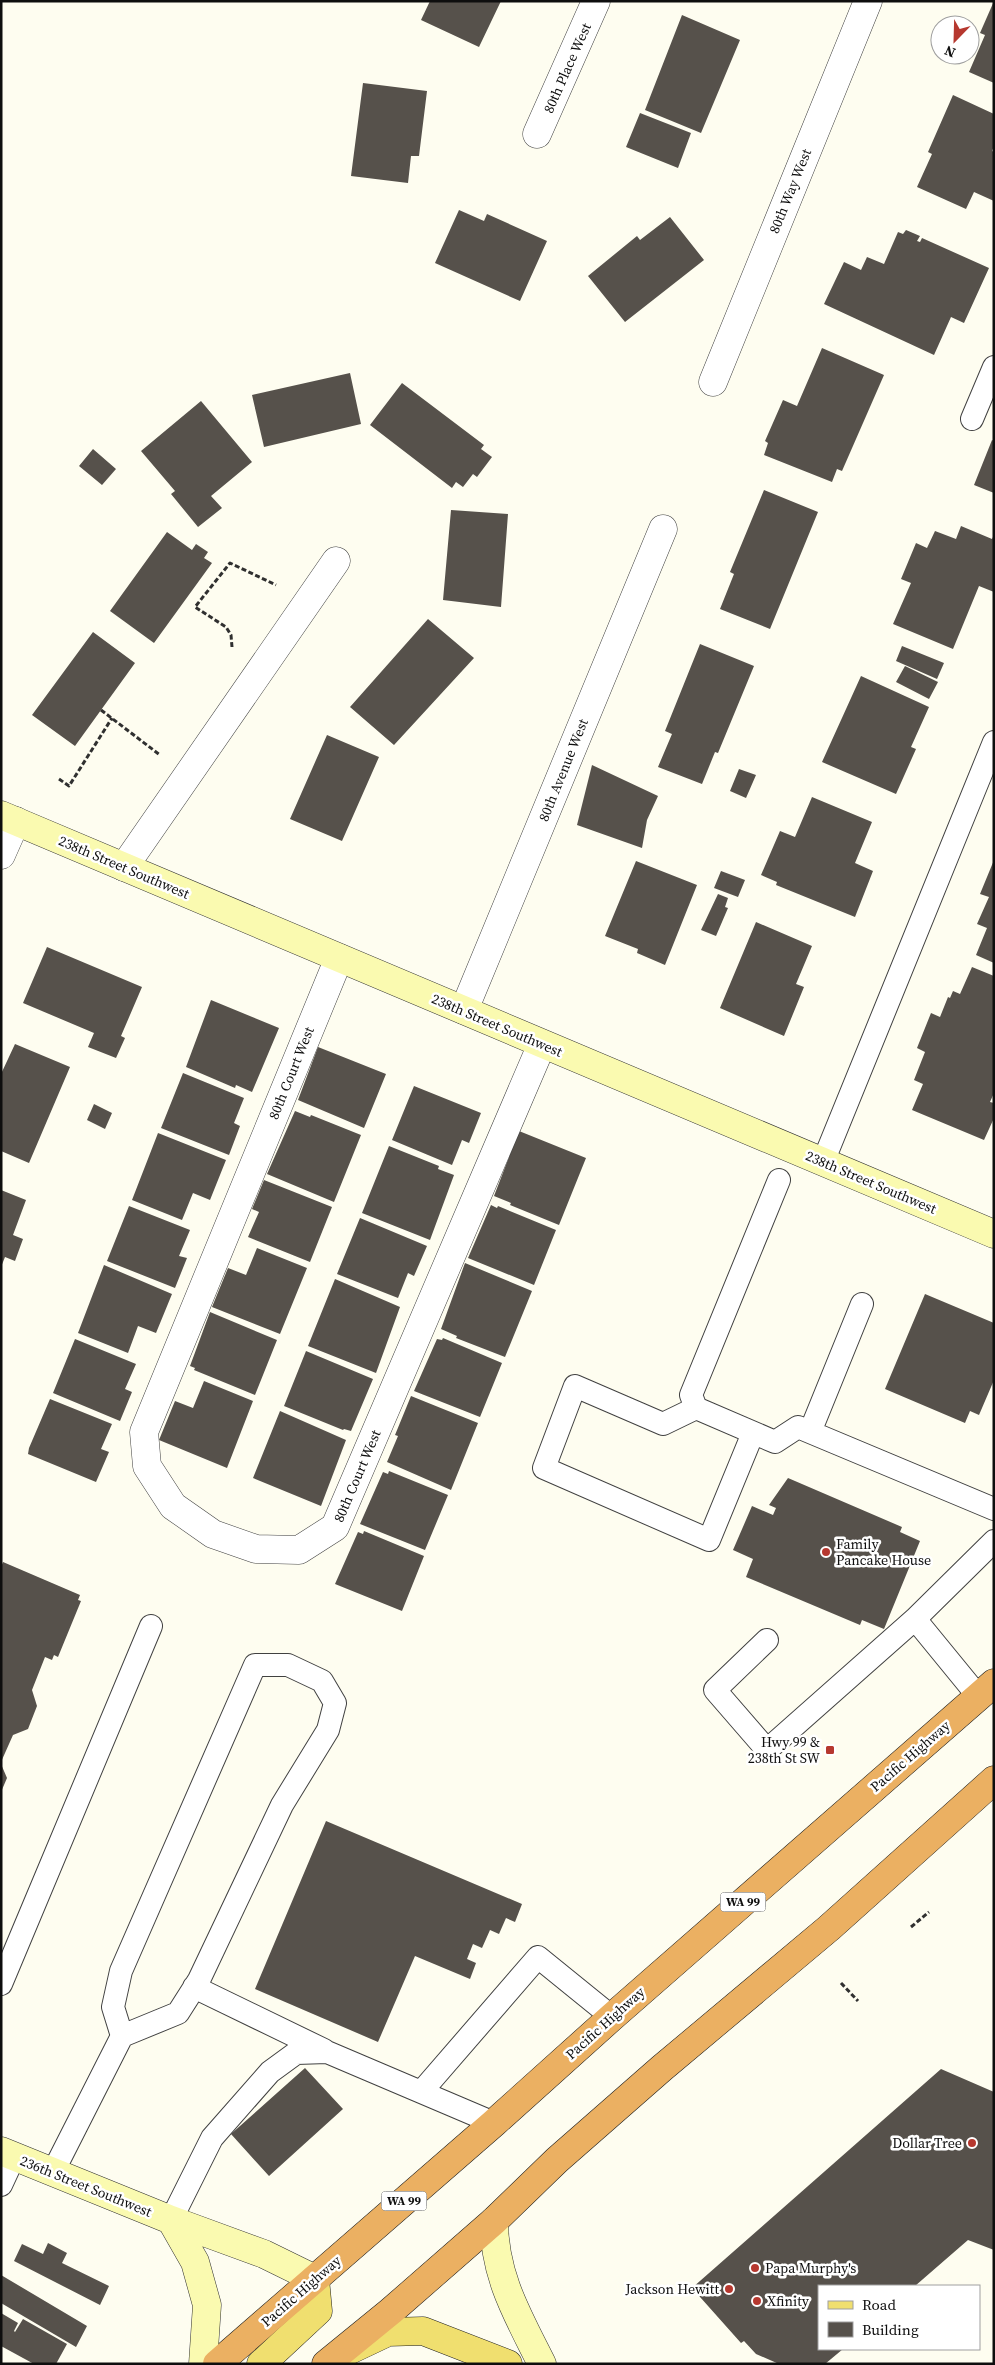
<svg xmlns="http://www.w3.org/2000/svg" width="995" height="2365" font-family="'Source Serif 4',serif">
	<rect width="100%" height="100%" fill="#fefdf0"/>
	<path fill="#56514b" d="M430,1h71l-22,46 -58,-27z
		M994,1v82l-25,-11 16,-37 -5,-2z
		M682,15l58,25 -39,93 -56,-23z
		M363,83l64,8 -8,65h-8l-3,27 -57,-7z
		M953,95l41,19v32l-2,5 2,1v49l-20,-9 -8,17 -49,-22 15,-33 -4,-2z
		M640,113l51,20 -13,35 -52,-21z
		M459,210l25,11 3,-7 60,27 -27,60 -85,-38z
		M670,217l34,43 -79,62 -37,-46 49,-40 3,4z
		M906,230l14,6 -3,5 3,1 2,-4 67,30 -25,55 -13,-6 -17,38 -110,-51 20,-42 17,8 6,-13 17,7 14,-32 5,2z
		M822,348l62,27 -42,96 -5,-2 -5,13 -68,-27 4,-12 -3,-2 18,-41 14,6z
		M350,373l11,51 -97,23 -12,-52z
		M402,383l82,62 -3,4 11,8 -15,20 -4,-3 -10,13 -7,-5 -4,6 -82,-63z
		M201,401l51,61 -41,34 11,12 -24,19 -27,-33 4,-3 -34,-40z
		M992,440l2,1v52l-20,-8z
		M93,449l23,20 -14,16 -23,-19z
		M764,490l54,22 -48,117 -50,-20 14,-35 -4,-2z
		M451,510l57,4 -7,93 -58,-7z
		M961,526l31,13 2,-4v57l-15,-6 -26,63 -60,-25 18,-41 -10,-4 15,-36 11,5 8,-17 21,8z
		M167,532l25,18 4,-6 12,8 -4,6 8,5 -58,80 -44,-32z
		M428,619l46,39 -80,87 -44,-38z
		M93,632l42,31 -60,83 -43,-31z
		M700,644l54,22 -36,87 -3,-1 -13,32 -44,-17 14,-33 -7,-3z
		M902,646l42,17 -7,16 -41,-18z
		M905,666l33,16 -9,17 -33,-17z
		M861,676l68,31 -18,40 5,2 -20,45 -74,-32z
		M327,735l52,22 -37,84 -52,-22z
		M592,765l66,31 -11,24 -5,28 -65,-23z
		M739,769l17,6 -10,23 -16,-7z
		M812,797l60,25 -17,41 18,8 -18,46 -79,-32 1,-3 -16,-7 19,-44 15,6z
		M994,860v103l-18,-8 11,-27 -10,-4 12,-27 -9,-3z
		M636,861l61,24 -32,80 -28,-12 1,-4 -33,-13z
		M721,871l24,9 -7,17 -24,-9z
		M718,894l10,4 -3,9 3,1 -12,28 -15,-6z
		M756,922l56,24 -16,38 8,3 -20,49 -64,-28z
		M47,947l95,40 -21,49 4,2 -9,20 -28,-11 6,-14 -71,-30z
		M972,967l22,9v117l-4,9 4,1v15l-10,22 -72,-30 11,-26 -9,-4 11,-28 -8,-4 14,-35 9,4 8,-20 2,1 3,-7 7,3z
		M211,1000l68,28 -27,64 -16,-7 -1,3 -49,-21z
		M15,1044l55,23 -41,96 -28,-12v-77z
		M318,1047l68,27 -22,54 -66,-28z
		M183,1073l61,25 -10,25 6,3 -11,29 -68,-27z
		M414,1086l67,27 -12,30 -7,-3 -10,25 -60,-25z
		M94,1104l18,9 -7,16 -18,-9z
		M295,1111l15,6 1,-2 50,20 -27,67 -67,-28z
		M519,1131l67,27 -27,67 -49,-20 1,-2 -17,-7z
		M158,1133l68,27 -16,40 -17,-7 -11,27 -50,-20z
		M389,1146l50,20 -1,3 16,6 -24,65 -68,-27z
		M264,1180l68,27 -22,55 -62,-25 11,-25 -7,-3z
		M1,1190l25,10 -13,35 10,4 -8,22 -10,-4 -4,10z
		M491,1205l6,3 1,-2 58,24 -22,55 -66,-27z
		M129,1206l61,24 -11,26 8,2 -12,30 -68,-27z
		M360,1218l67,28 -13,30 -6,-3 -10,25 -61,-24z
		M257,1248l50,20 -27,66 -68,-27 16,-39 18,7z
		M465,1263l67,28 -27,66 -49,-19 1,-2 -16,-7z
		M104,1265l68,29 -16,39 -18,-7 -10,27 -50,-20z
		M335,1279l65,28 -24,66 -68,-27z
		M925,1294l69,29v57l-15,35 -9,-4 -5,12 -80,-34z
		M210,1312l67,28 -22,55 -61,-25 1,-2 -5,-2z
		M443,1338l59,25 -22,54 -66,-26 23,-52 5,1z
		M75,1339l61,25 -11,25 7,3 -12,29 -67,-28z
		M306,1351l67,28 -22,52 -7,-2 -1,1 -59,-24z
		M204,1381l49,20 -26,67 -68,-28 16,-39 18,7z
		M411,1396l67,27 -27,67 -64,-28 11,-26 -3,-1z
		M50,1399l62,25 -11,25 8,3 -13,30 -68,-28 1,-6z
		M280,1411l66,29 -25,66 -68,-28z
		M389,1471l59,24 -23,55 -65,-26 23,-52 5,2z
		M788,1478l114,49 -2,5 20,9 -36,88 -22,-9 -2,5 -114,-48 7,-18 -20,-9 19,-44 21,9 3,-7 -7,-3z
		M364,1531l60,25 -22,55 -67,-27 23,-52 5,2z
		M3,1562l77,33 -2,5 3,1 -23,56 -4,-2 -2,5 -7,-3 -13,33 5,16 -9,23 -15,6 -12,27v-195z
		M1,1764l6,14 -6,14z
		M326,1821l196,83 -7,18 -9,-4 -7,16 -9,-4 -8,18 -9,-4 -6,15 9,4 -6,16 -55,-23 -37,86 -123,-53z
		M305,2068l38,41 -74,67 -38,-42z
		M941,2069l53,23v158l-26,-10 -53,46h-96v63h24l-18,15h-46l-23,-10 -12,-13 -3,2 -49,-55z
		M48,2243l19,10 -5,10 47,23 -9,19 -86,-44 8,-17 21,10z
		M1,2275l86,51 -11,21 -75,-44z
		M1,2313l17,10 -4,8 1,1 8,-13 44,25 -11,20h-22l-33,-18z"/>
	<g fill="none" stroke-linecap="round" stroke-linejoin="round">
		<defs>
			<path id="lane" d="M972,419l22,-52
				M823,1162l171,-420
				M779,1180l-88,215 5,13 79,34 23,-15 196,82
				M696,1408l-33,16 -88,-38 -31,82 165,72 44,-107
				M810,1432l52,-128
				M915,1619l63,77
				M767,1640l-52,50 52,60 148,-131 79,-78
				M1,1984l150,-358
				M194,1987l130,63
				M422,2091l116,-134 74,60
				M53,2172l69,-136 -9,-29 8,-36 134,-306h33l34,16 13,22 -7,27 -46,75 -83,175 -21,33 -56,23
				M1,2185l13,-28
				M171,2220l41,-82 58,-66 26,-19 31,-1 167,71"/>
			<path id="street" d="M537,134l59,-133
				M713,382l155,-381
				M1,855l15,-34
				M124,867l212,-306
				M339,958l-195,474 3,34 26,40 40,28 43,15 43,1 36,-23 207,-483
				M464,1010l199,-481"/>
			<path id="secondary" d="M1,815l993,419
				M1,2151l170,69 93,34 51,25
				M171,2220l24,42 12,43 -4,59
				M494,2221c0,55 24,95 48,143"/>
			<path id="primary" d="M350,2350l38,-18 35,-1 85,33
				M261,2364l57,-53 -3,-32"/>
			<path id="highway" d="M217,2364l277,-241 118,-106 382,-334
				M326,2364l65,-53 103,-90 63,-61 105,-92 167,-140 165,-148"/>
		</defs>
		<use href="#lane" stroke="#414141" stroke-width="24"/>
		<use href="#street" stroke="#414141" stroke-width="29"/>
		<use href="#secondary" stroke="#303030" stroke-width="29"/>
		<use href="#primary" stroke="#1f1f1f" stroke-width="29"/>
		<use href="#highway" stroke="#1f1f1f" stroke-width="29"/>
		<path stroke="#303030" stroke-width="3" stroke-dasharray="5 2.5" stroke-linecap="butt" d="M232,647l-1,-12 -5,-8 -31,-20 35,-44 46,22
			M101,710l59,45
			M59,779l10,7 43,-68
			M911,1927l18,-15
			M841,1983l17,18"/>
		<use href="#lane" stroke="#fff" stroke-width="22"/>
		<use href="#street" stroke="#fff" stroke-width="28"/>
		<use href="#secondary" stroke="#fafab0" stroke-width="28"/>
		<use href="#primary" stroke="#f0df6f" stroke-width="28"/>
		<use href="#highway" stroke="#ebb062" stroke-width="28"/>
	</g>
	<g fill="#b6382f" stroke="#fff" stroke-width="2">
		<circle cx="826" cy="1552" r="5"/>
		<rect x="825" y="1745" width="10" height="10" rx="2.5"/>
		<circle cx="972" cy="2143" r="5"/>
		<circle cx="755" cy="2268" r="5"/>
		<circle cx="729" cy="2289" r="5"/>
		<circle cx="757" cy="2301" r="5"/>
	</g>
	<g text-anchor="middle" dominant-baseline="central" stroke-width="5" stroke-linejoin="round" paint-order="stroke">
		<g fill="#fff" stroke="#565656" stroke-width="1">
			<rect x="720.5" y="1892.5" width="45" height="19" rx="4"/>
			<rect x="381.5" y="2191.5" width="45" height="19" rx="4"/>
		</g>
		<g font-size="12" font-weight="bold" fill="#0e0e0e">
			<text x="743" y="1902">WA 99</text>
			<text x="404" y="2201">WA 99</text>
		</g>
		<g font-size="14" fill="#0e0e0e" stroke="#fff">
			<text transform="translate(567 68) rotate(-66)">80th Place West</text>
			<text transform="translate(790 191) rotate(-68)">80th Way West</text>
			<text transform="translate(563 770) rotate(-68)">80th Avenue West</text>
			<text transform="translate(124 867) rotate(23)">238th Street Southwest</text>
			<text transform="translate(497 1025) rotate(23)">238th Street Southwest</text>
			<text transform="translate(291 1073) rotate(-68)">80th Court West</text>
			<text transform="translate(871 1182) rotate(23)">238th Street Southwest</text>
			<text transform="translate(357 1476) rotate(-67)">80th Court West</text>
			<text transform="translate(910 1756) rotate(-41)">Pacific Highway</text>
			<text transform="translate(605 2023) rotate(-42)">Pacific Highway</text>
			<text transform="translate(86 2186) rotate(22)">236th Street Southwest</text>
			<text transform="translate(301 2291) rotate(-41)">Pacific Highway</text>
		</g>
		<g font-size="14" fill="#0e0e0e" stroke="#fff" text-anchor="start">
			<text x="836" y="1544">Family<tspan x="836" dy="16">Pancake House</tspan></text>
			<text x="820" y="1742" text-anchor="end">Hwy 99 &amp;<tspan x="820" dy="16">238th St SW</tspan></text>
			<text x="962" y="2143" text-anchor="end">Dollar Tree</text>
			<text x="765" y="2268">Papa Murphy's</text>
			<text x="719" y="2289" text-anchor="end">Jackson Hewitt</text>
			<text x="767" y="2301">Xfinity</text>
		</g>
	</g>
	<rect width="995" height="2365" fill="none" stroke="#0e0e0e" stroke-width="5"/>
	<rect x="818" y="2285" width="162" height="65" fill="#ffffff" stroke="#9f9f9f"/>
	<rect x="828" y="2301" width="25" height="8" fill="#f0df6f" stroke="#9f9f9f"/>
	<text x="862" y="2310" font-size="15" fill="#0e0e0e">Road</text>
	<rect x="828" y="2322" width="25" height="15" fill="#56514b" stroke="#9f9f9f"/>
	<text x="862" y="2335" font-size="15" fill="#0e0e0e">Building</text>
	<g transform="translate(955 40) rotate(203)"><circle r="24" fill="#ffffff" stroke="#9f9f9f"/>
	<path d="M0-4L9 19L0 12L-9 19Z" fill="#b6382f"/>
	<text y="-8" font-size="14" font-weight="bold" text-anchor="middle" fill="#0e0e0e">N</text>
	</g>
</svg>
